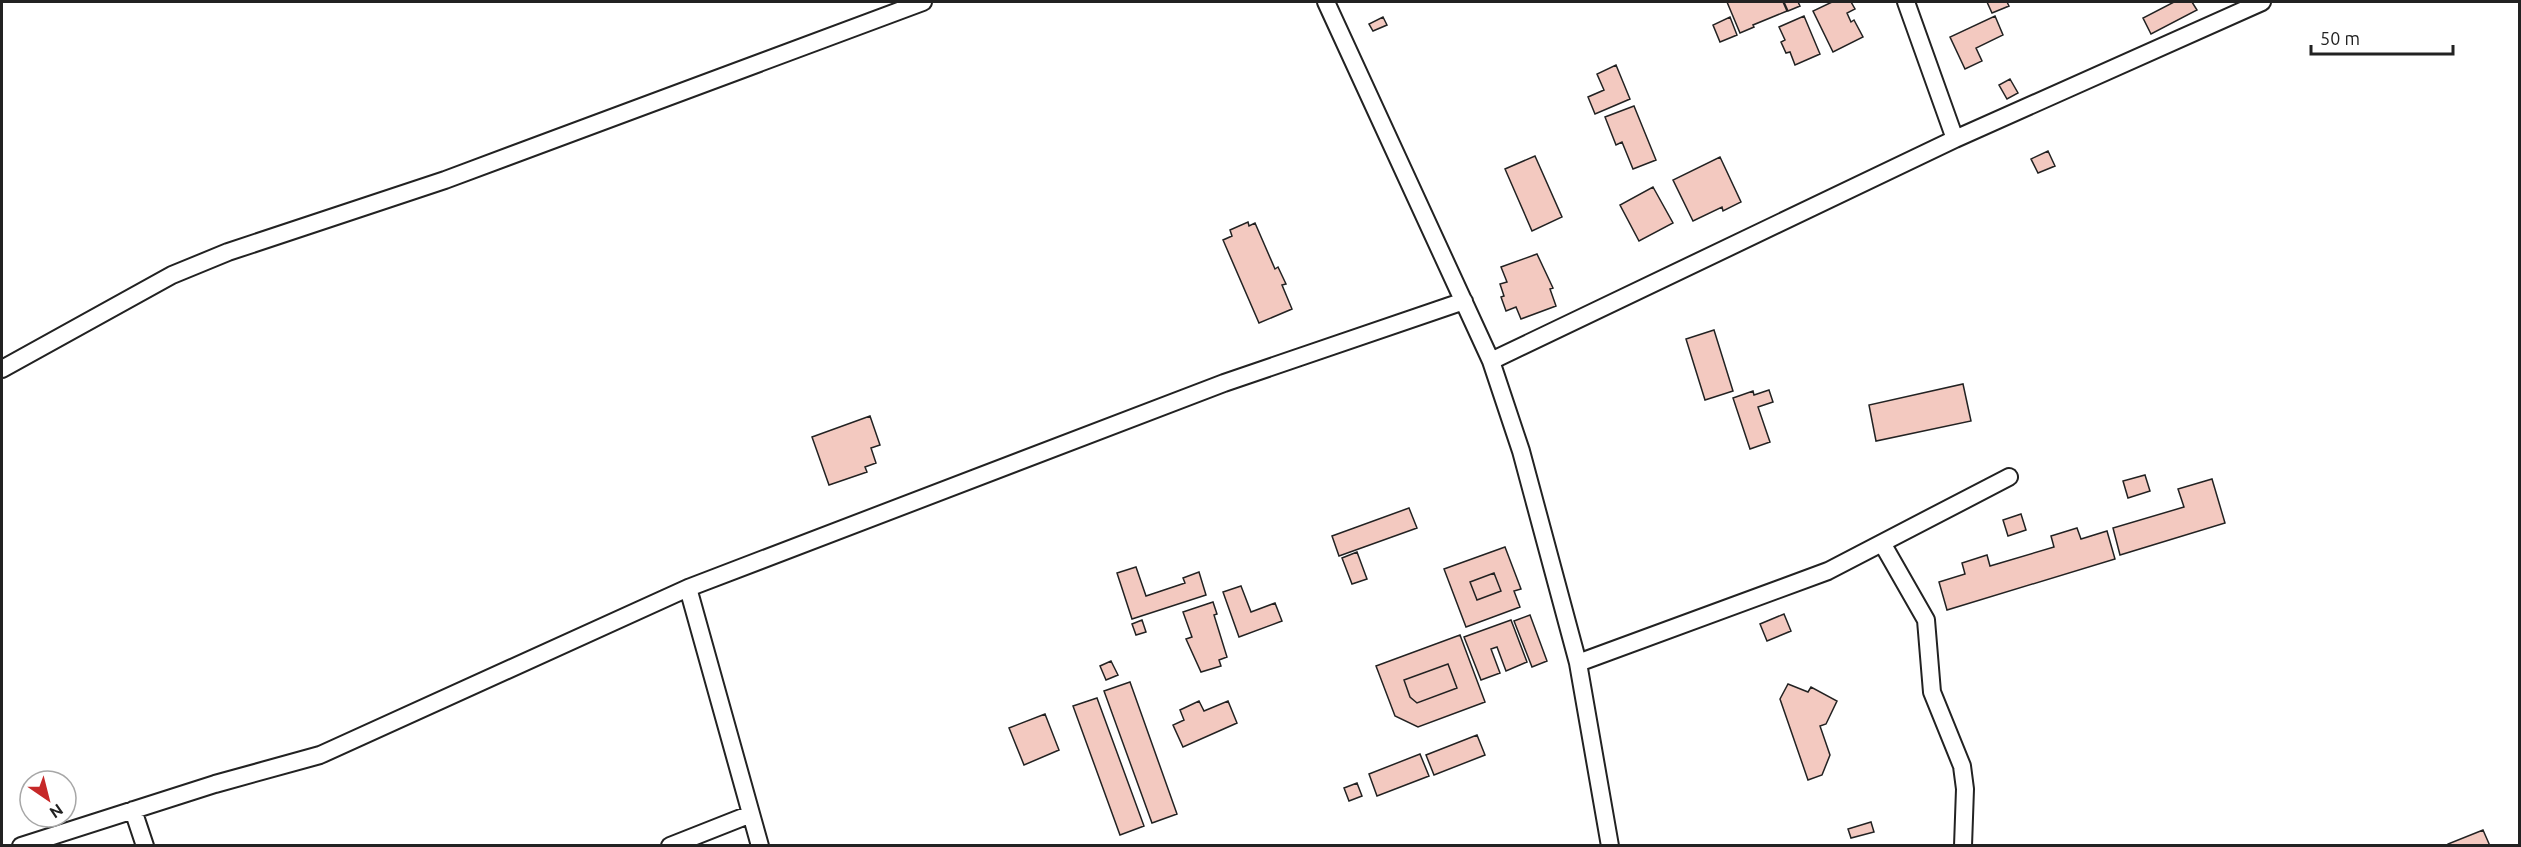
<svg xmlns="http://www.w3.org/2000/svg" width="2521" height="847" font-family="Ubuntu,sans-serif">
	<rect width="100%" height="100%" fill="#fff"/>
	<path fill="#f3c9c0" stroke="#222" stroke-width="1.5" fill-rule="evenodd" d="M1727,2h56l4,9 -34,14 1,2 -14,6z
		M1784,2h14l2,4 -12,5z
		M1832,2h19l4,7 -8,4 4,9 3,-2 9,17 -30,15 -20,-41z
		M1987,2h20l2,4 -17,7z
		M2174,2h18l5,8 -46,24 -8,-16z
		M1804,16l16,38 -25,11 -5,-13 -4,1 -5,-11 4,-2 -6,-13z
		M1995,16l8,19 -27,13 6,13 -17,8 -15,-32z
		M1383,17l4,8 -14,6 -4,-7z
		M1730,17l7,18 -17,7 -7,-17z
		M1616,65l14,34 -35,15 -7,-17 16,-7 -7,-16z
		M2010,79l8,14 -11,6 -8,-14z
		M1634,106l22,54 -23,9 -11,-27 -6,3 -11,-28z
		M2048,151l7,15 -17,7 -7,-14z
		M1535,156l27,61 -30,14 -27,-62z
		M1720,157l21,45 -18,9 -1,-4 -29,14 -20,-41z
		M1653,187l20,36 -34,18 -19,-36z
		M1248,222l1,4 6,-3 20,46 3,-2 8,17 -4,1 10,24 -33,14 -36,-83 9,-4 -2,-6z
		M1537,254l16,34 -3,1 6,17 -35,13 -5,-12 -10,4 -5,-14 3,-1 -4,-12 7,-2 -6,-15z
		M1714,330l19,61 -28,9 -19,-61z
		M1963,384l8,37 -95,20 -7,-36z
		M1769,390l4,12 -15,5 12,35 -20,7 -17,-51 20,-7 1,4z
		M870,416l10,29 -9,3 5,15 -11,4 2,5 -38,13 -17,-48z
		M2145,475l5,16 -22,7 -5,-17z
		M2212,479l13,44 -105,32 -7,-27 71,-21 -6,-18z
		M1409,508l8,20 -78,28 -7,-20z
		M2021,514l5,16 -18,6 -5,-16z
		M2077,528l4,11 26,-8 8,28 -168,51 -8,-28 26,-8 -3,-11 25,-8 3,11 64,-19 -3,-11z
		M1505,547l16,42 -7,2 6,16 -54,20 -22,-58zM1494,573l7,18 -24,9 -7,-18z
		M1357,552l10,27 -15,5 -10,-26z
		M1136,567l10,29 39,-13 -2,-5 16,-6 7,23 -74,24 -15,-46z
		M1494,573l7,18 -24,9 -7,-18z
		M1241,586l10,26 24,-9 7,18 -43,16 -16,-45z
		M1213,602l4,12 -3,1 13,42 -8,3 2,6 -20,6 -15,-33 6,-2 -9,-25z
		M1784,614l7,17 -24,10 -7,-17z
		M1530,615l17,46 -15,6 -18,-46z
		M1142,620l4,12 -10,3 -4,-11z
		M1511,620l16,42 -21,9 -9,-24 -6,2 9,24 -19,7 -17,-43z
		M1460,635l25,67 -67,25 -23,-11 -19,-50zM1448,664l9,24 -40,15 -7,-6 -6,-17z
		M1111,661l7,14 -12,5 -6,-14z
		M1448,664l9,24 -40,15 -7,-6 -6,-17z
		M1130,682l47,132 -25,9 -48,-132z
		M1788,684l20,8 3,-5 26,14 -11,23 -6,2 10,29 -8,20 -14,5 -28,-81z
		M1097,698l47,128 -24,9 -47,-129z
		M1199,701l5,10 24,-10 9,22 -54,24 -10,-22 11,-5 -4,-10z
		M1045,714l14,36 -35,15 -15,-37z
		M1477,735l8,20 -51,20 -8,-20z
		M1420,754l9,22 -52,20 -8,-22z
		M1357,783l5,13 -13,5 -5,-13z
		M1871,822l3,10 -23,6 -3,-9z
		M2483,830l7,16h-42v-2z"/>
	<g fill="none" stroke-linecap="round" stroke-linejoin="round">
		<defs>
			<path id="minor" d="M1326,2l165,359 30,90 57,212 32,183
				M1906,2l49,137
				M1491,361l464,-222 307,-137
				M2,369l170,-94 56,-23 217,-72 478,-178
				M1882,543l44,77 6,72 30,74 3,23 -2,57
				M688,588l72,258
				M1578,663l250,-92 181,-94
				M133,810l12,36
				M21,846l194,-62 105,-29 368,-167 536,-205 240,-82
				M670,846l81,-32"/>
		</defs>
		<use href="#minor" stroke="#222" stroke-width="20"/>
		<use href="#minor" stroke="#fff" stroke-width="16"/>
	</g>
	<rect width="2521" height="847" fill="none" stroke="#222222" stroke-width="6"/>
	<g transform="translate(48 799) rotate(145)"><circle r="28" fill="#ffffff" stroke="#a7a7a7" stroke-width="1.5"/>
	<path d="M0-4.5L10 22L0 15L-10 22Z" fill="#c62828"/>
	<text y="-9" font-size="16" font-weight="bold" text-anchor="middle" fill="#222222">N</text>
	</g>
	<path d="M2311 45v9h142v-9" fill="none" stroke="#222222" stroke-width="3"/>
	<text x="2320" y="45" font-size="18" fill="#222222" stroke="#ffffff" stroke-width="4.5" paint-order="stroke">50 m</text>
</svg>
